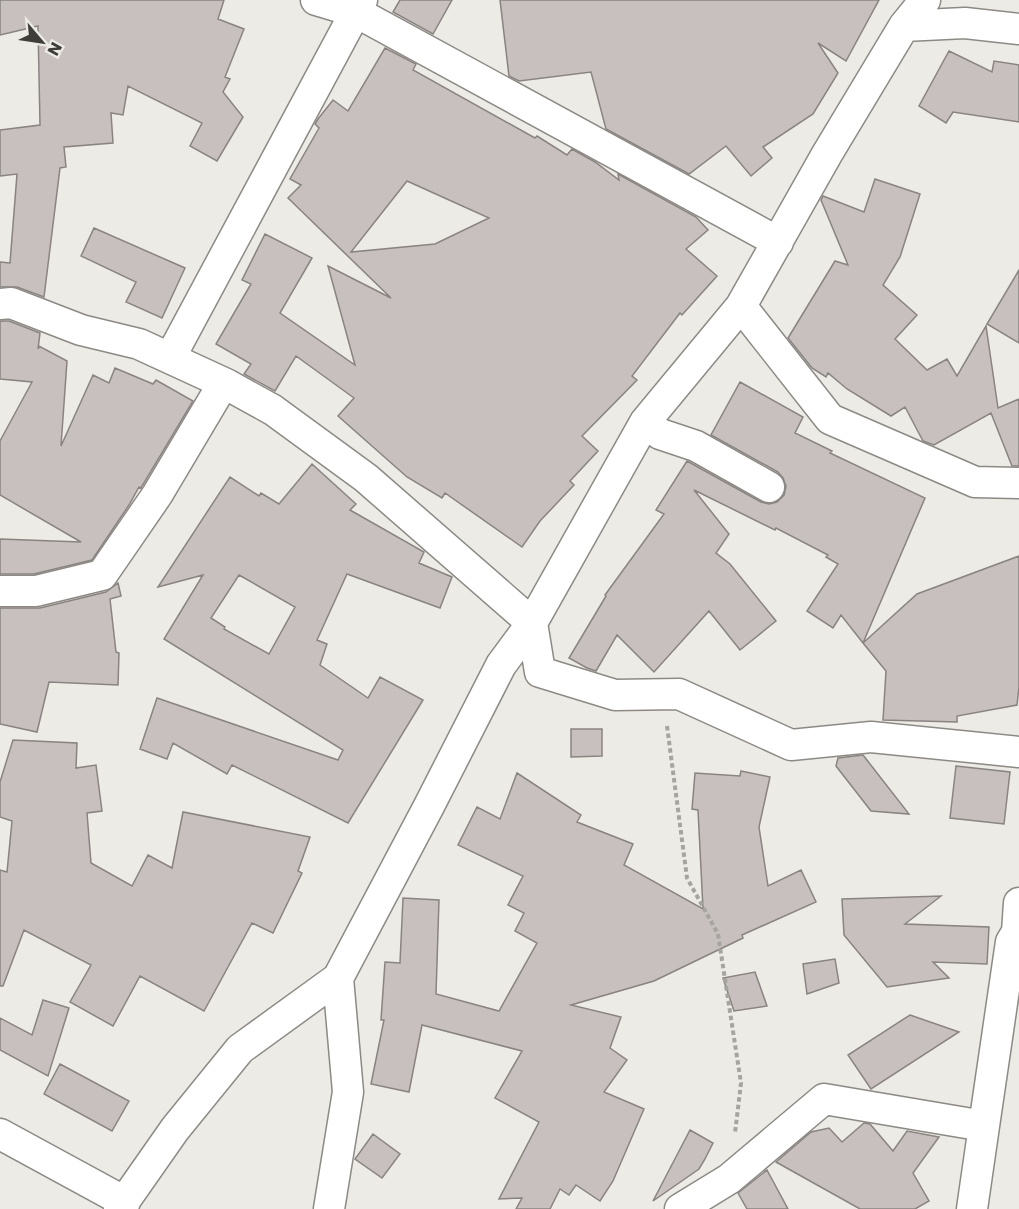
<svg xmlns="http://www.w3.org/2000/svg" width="1019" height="1209" font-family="Poppins,sans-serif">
	<rect width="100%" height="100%" fill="#edebe5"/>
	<path fill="#c7c0be" stroke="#898381" stroke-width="1.5" fill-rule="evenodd" d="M0,0h224l-6,19 26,10 -19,48 5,2 -7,13 20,25 -26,44 -27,-15 12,-23 -74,-37 -5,29 -12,-2 2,30 -49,4 2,20 -6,1 -16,129 -27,-10h-17v-25l10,1 7,-89 -17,2v-46l40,-5 -2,-99 -38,9z
		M400,0h52l-19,34 -40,-22z
		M500,0h379l-33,61 -28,-18 20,30 -25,41 -50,33 9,11 -21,18 -25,-30 -37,28 -83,-45 -15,-57 -72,9 -10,-5z
		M385,48l31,16 -3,6 122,68 2,-2 30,19 5,-6 23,13 24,18 -1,-6 78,43 12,13 -22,19 31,27 -35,39 -2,-2 -48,63 5,4 -55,56 16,15 -28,30 4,4 -34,36 -18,26 -77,-54 -3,5 -35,-21 -69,-61 16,-18 -58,-42 -21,35 -31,-17 7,-10 -35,-20 35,-60 -9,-4 23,-46 47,24 -32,55 75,52 -27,-99 63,32 -103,-100 13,-13 -11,-6 29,-51 -4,-4 3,-5 15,-19 15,11zM407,181l82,37 -54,26 -84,8z
		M949,51l43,21 2,-11 25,4v57l-66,-10 -7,11 -27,-17z
		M875,179l45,15 -20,63 -17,28 34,30 -22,24 32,31 20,-11 10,17 29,-50 12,82 21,-9v67h-7l-21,-53 -57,32 -11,-4 -18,-34 -14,9 -44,-27 -19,-16 -2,4 -14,-9 -24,-30 47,-77 13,4 -27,-65 2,-4 41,16z
		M94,228l91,40 -23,50 -36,-16 10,-20 -55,-26z
		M1019,270v73l-32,-19z
		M0,321h9l31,12 -2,16 1,-3 28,15 -6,85 32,-71 16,8 6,-15 38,16 3,-4 37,21 -51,85 -1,2 -2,-1 -10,18 -37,55 -58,14h-34v-35l81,3 -81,-47v-54l32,-59 -32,-3z
		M740,382l63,35 -8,16 37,18 -2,2 95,45 -62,145 -22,-28 -8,13 -26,-17 31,-47 -12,-7 2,-2 -52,-27 -1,2 -81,-40 35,44 -13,19 14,11 46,57 -36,29 -31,-39 -55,61 -37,-37 -21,36 -9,-3 -18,-10 37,-62 -1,-1 59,-81 -8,-4 31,-49 74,41 8,2 8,-2 7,-7 2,-9 -3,-8 -5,-6 -67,-37z
		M312,464l44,40 -6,6 74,42 -5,11 33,14 -12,31 -93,-34 -30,66 10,4 -7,21 48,33 12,-21 43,23 -75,123 -116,-58 -5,9 -54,-31 -6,16 -27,-10 17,-51 181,62 5,-10 -179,-111 39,-64 -45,12 72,-110 29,19 2,-3 18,11zM239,575l56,32 -26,47 -45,-25 1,-2 -14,-9z
		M1019,556v131l-2,18 -60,11v6l-74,-2 3,-49 -23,-28 54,-49z
		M118,583l3,13 -11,3 6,53 3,1 -1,32 -69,-3 -12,50 -37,-8v-116h40l66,-16z
		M571,729h31v27l-31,1z
		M13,740l64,3 -1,25 20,-3 6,46 -15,2 4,50 41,23 16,-31 24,13 11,-56 127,25 -12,34 4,2 -29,60 -21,-10 -48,88 -64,-35 -27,50 -43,-24 21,-37 -67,-35 -21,56h-3v-116l7,2 5,-51 -12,-4v-35z
		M863,755l46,59 -38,-3 -35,-45 2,-8z
		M956,766l54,6 -6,52 -54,-6z
		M741,771l29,6 -11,50 9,59 33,-16 15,32 -74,33 1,3 -89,43 -83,24 50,12 -11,31 17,12 -23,32 40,17 -31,72 -13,20 -24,-16 -7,10 -9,-6 -10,20h-34l6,-11 -23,1 40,-77 -44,-24 27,-47 -100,-26 -13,67 -38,-8 13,-64h-3l4,-58 15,1 3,-65 36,2 -3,94 63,17 38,-68 -22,-12 9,-18 -16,-8 15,-29 -65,-31 19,-38 23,12 17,-46 64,42 -4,7 56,22 -9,21 79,44 -5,-99 -6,-1 3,-36 45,3z
		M941,896l-36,28 84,3 -2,37 -54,-2 16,16 -62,9 -43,-52 -2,-36z
		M835,959l4,24 -32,11 -4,-30z
		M755,972l12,34 -33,5 -11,-33z
		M43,1000l26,8 -21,68 -48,-26v-32l32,17z
		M910,1015l49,17 -88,57 -23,-34z
		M60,1064l69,37 -17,30 -68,-37z
		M864,1123l6,1 23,27 14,-20 32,6 -26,36 16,28 -14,8h-55l-84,-47 35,-30 18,-4 13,14z
		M690,1130l23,13 -8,16 -6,10 -46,32z
		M373,1134l27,20 -18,24 -27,-19z
		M767,1170l21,39h-41l-9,-16z"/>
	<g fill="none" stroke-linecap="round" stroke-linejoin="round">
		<defs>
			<path id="street" d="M316,0l40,12 422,230
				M904,26l61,-3 54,6
				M0,304l11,-1 70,27 58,14 87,40 47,26 93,68 166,145 8,49 75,23 64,-1 112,51 80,-8 148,15
				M741,306l89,113 145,63 44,1
				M170,358l192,-358
				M645,422l15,12 36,12 73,41
				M0,591h36l66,-16 55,-80 60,-101 9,-10
				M0,1134l125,68
				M119,1209l56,-80 65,-80 98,-71 91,-172 72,-141 31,-42 113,-201 96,-116 86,-152 77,-128 21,-26
				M329,1209l19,-117 -10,-114
				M680,1209l49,-30 95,-80 160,27 27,-184 6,-10 2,-29
				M972,1209l12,-83"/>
		</defs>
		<use href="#street" stroke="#8d8a85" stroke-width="33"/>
		<path stroke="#a5a49f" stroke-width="4" stroke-dasharray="4.5 3" stroke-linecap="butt" d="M667,726l20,152 31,56 23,149 -6,50"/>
		<use href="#street" stroke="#fff" stroke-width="30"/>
	</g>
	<g transform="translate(42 42) rotate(119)" stroke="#edebe5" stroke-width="4.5" paint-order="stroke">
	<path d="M0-4.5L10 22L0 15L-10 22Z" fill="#3e3d3a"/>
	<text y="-9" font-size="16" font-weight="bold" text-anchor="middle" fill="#3e3d3a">N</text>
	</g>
</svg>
